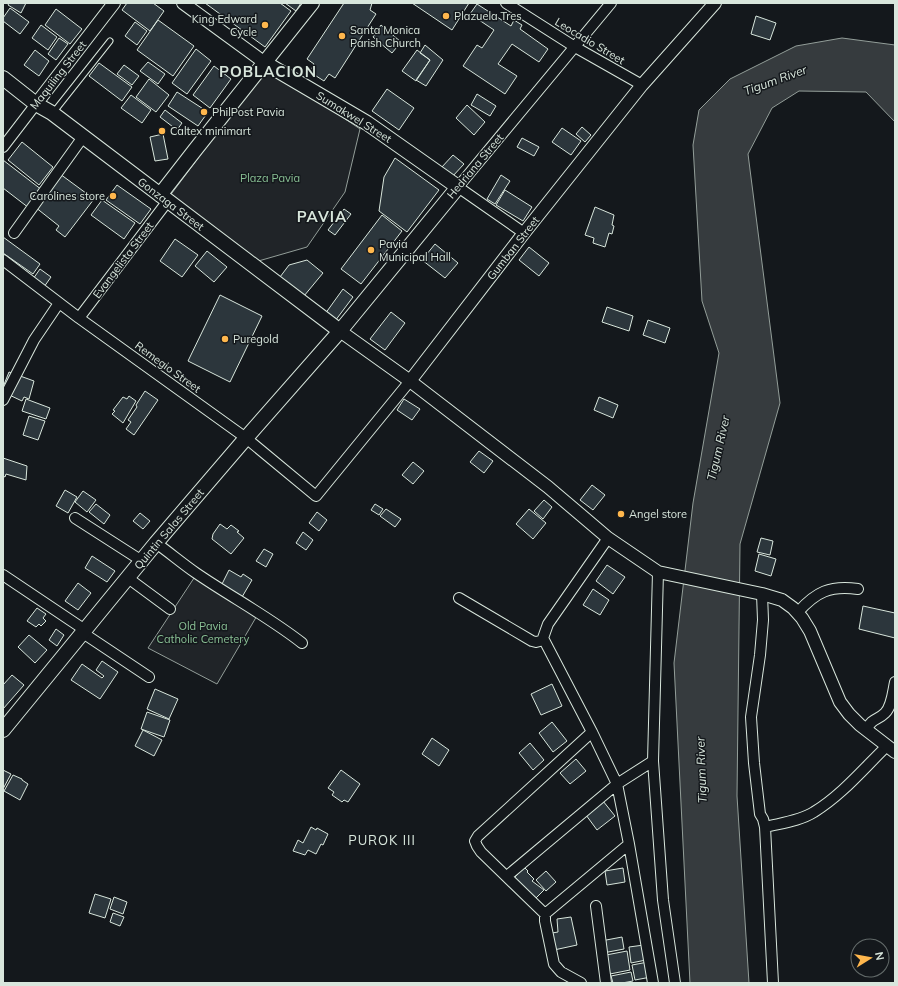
<svg xmlns="http://www.w3.org/2000/svg" width="898" height="986" font-family="Mulish,sans-serif">
	<rect width="100%" height="100%" fill="#14181c"/>
	<path fill="#202428" stroke="#939e99" d="M267,66l93,63 -15,63 -38,55 -52,15 -86,-65z
		M196,575l62,39 -41,70 -69,-36z"/>
	<path fill="#363b3e" stroke="#939e99" d="M842,38l53,7v77l-29,-30 -67,-1 -27,17 -24,46 32,249 -40,141 -3,252 12,187h-59l-16,-320 19,-160 26,-150 -17,-52 -9,-156 6,-35 31,-31 66,-33z"/>
	<path fill="#2c363c" stroke="#d8e6dc" d="M9,3h17l-5,10 -13,-8z
		M127,3h26l11,8 -14,20 -28,-21z
		M205,3h75l11,8 -26,36z
		M285,3h16l-5,8z
		M344,3h28l-2,7 6,4 -41,64 -6,-4 -5,7 -14,-9 4,-8 -7,-5z
		M412,3h57l-17,27z
		M477,4l34,22 3,-6 8,5 -2,4 28,20 -9,13 -27,-18 -14,20 19,12 -12,18 -42,-28 14,-21 5,3 12,-18 -24,-16z
		M10,8l19,14 -9,12 -17,-13v-3z
		M56,9l26,20 -12,15 -25,-19z
		M756,16l20,7 -6,17 -19,-6z
		M158,20l36,26 -21,30 -36,-26z
		M135,22l12,9 -10,14 -12,-9z
		M41,25l16,12 -9,13 -16,-12z
		M381,25l20,17 -9,11 -19,-16z
		M59,38l9,6 -12,16 -8,-6z
		M425,45l18,15 -17,26 -10,-6 14,-20 -10,-7z
		M196,49l15,12 -24,33 -15,-11z
		M35,50l14,11 -10,15 -15,-11z
		M417,50l13,10 -14,21 -14,-10z
		M148,62l17,12 -7,10 -18,-13z
		M99,63l33,24 -10,14 -33,-25z
		M124,65l15,11 -7,9 -15,-11z
		M214,66l17,13 -21,29 -17,-13z
		M149,79l20,16 -13,17 -20,-15z
		M387,89l27,19 -15,22 -27,-19z
		M177,92l31,20 -10,14 -30,-20z
		M477,94l19,12 -6,10 -19,-11z
		M131,95l20,15 -9,13 -21,-15z
		M467,105l18,17 -11,13 -18,-17z
		M165,110l17,13 -5,7 -17,-13z
		M582,127l9,8 -6,7 -9,-8z
		M562,128l19,13 -10,14 -19,-13z
		M163,134l5,25 -13,2 -5,-24z
		M522,138l17,9 -5,9 -17,-9z
		M22,142l31,25 -14,18 -31,-25z
		M453,155l11,9 -12,13 -11,-9z
		M395,158l44,32 -32,42 -28,-21 5,-34z
		M3,160l39,30 -13,18 -26,-20z
		M60,174l34,25 -29,38 -9,-7 3,-4 -24,-19z
		M501,175l9,6 -15,23 -8,-5z
		M117,185l34,24 -11,15 -34,-24z
		M505,190l27,17 -9,14 -27,-16z
		M102,200l33,23 -11,16 -33,-24z
		M595,207l19,8 -2,10 2,1 -2,8 -3,-1 -4,14 -12,-4 1,-5 -9,-3z
		M344,209l7,5 -16,21 -7,-5z
		M382,215l20,16 -41,53 -20,-15z
		M3,237l37,27 -7,10 -30,-21z
		M175,239l23,16 -16,22 -22,-16z
		M435,244l23,19 -13,15 -23,-18z
		M529,247l20,16 -10,13 -20,-16z
		M207,251l20,16 -13,15 -19,-16z
		M307,260l16,13 -19,23 -24,-19 9,-12z
		M40,269l11,8 -7,10 -11,-8z
		M343,289l10,8 -18,24 -10,-7z
		M220,295l42,21 -32,66 -42,-21z
		M607,307l26,9 -4,15 -27,-9z
		M391,312l14,11 -20,27 -15,-11z
		M648,320l22,8 -5,15 -22,-8z
		M9,372l25,9 -5,18 -5,-2 -2,4 -19,-9v-5z
		M145,391l13,9 -24,35 -8,-6 5,-7 -3,-2 9,-13 -1,-2z
		M129,396l7,5 -13,22 -11,-9 3,-3 -2,-1 10,-13 4,2z
		M599,397l19,8 -5,13 -19,-8z
		M26,399l24,9 -4,11 -24,-8z
		M404,399l16,10 -8,11 -15,-10z
		M29,416l16,5 -7,19 -15,-5z
		M479,451l14,10 -9,12 -14,-11z
		M3,458l24,8 -1,14 -20,-6 -1,3 -2,-1z
		M413,462l11,9 -11,13 -11,-9z
		M592,485l13,10 -12,15 -13,-10z
		M65,490l12,7 -9,16 -12,-7z
		M83,491l13,9 -9,12 -12,-10z
		M544,500l8,7 -9,12 -9,-8z
		M96,504l14,11 -6,9 -15,-12z
		M375,504l8,5 -4,6 -8,-5z
		M386,509l15,10 -6,8 -15,-11z
		M529,509l17,14 -13,16 -17,-15z
		M317,512l10,8 -8,11 -10,-8z
		M140,513l10,8 -7,8 -10,-8z
		M220,524l7,5 4,-4 8,6 -2,1 7,6 -13,16 -19,-15 1,-5z
		M303,532l10,8 -7,10 -10,-7z
		M761,538l12,3 -3,14 -13,-3z
		M264,549l9,5 -7,13 -10,-6z
		M759,554l17,5 -5,17 -16,-5z
		M92,556l23,15 -8,11 -22,-14z
		M607,565l18,12 -12,17 -17,-13z
		M229,570l12,7 2,-3 9,6 -10,17 -20,-13z
		M78,583l13,10 -13,17 -13,-9z
		M593,589l16,11 -9,15 -17,-10z
		M863,606l32,7v25l-36,-9z
		M37,608l9,6 -3,4 3,3 -5,5 -2,-2 -3,3 -9,-6z
		M56,629l8,6 -7,11 -8,-6z
		M29,635l18,15 -12,13 -17,-16z
		M102,661l16,11 -18,27 -29,-19 11,-16 20,14 2,-2 -8,-6z
		M12,675l12,10 -21,24v-24z
		M552,684l10,22 -21,9 -10,-21z
		M155,689l23,10 -9,20 -22,-10z
		M147,712l23,8 -6,17 -23,-8z
		M552,722l15,19 -14,11 -14,-19z
		M143,730l19,10 -8,16 -19,-10z
		M432,738l17,12 -10,16 -17,-12z
		M530,743l14,17 -11,10 -14,-17z
		M576,759l10,12 -16,13 -10,-11z
		M3,770l8,4 -8,15z
		M341,770l19,14 -12,18 -4,-2 -2,2 -10,-7 2,-3 -6,-4z
		M13,775l9,4v1l6,4 -8,16 -16,-9z
		M603,801l12,15 -18,14 -11,-15z
		M311,827l5,3 1,-2 11,6 -5,11 -2,-1 -5,10 -8,-4 -3,5 -12,-4 5,-11 5,3z
		M522,865l6,6 -1,1 7,7 -2,2 12,9 -11,11 -21,-21 6,-6 -3,-3z
		M623,868l2,14 -18,3 -2,-14z
		M546,871l10,11 -10,9 -10,-11z
		M95,894l16,5 -6,19 -16,-5z
		M114,897l13,5 -4,12 -13,-5z
		M113,913l11,4 -4,9 -10,-4z
		M571,917l6,28 -23,5 -2,-17 6,-1 -1,-13z
		M622,937l2,12 -21,4 -2,-12z
		M644,945l2,15 -15,3 -2,-16z
		M627,951l3,19 -20,4 -4,-19z
		M648,962l3,15 -16,3 -3,-15z
		M631,972l2,9 -11,2h-9l-2,-7z"/>
	<g fill="none" stroke-linecap="round" stroke-linejoin="round">
		<defs>
			<path id="service" d="M53,113l57,-72"/>
			<path id="minor" d="M506,3l69,44 67,38
				M3,147l33,-43
				M14,233l69,-96
				M524,233l-66,-46 153,-184
				M3,260l76,58 167,120 70,58 94,-115
				M79,318l88,-116
				M3,400l31,-60 25,-37
				M75,518l67,43
				M608,538l-60,86 -5,14 49,94 25,52 12,60 24,139
				M156,543c14,10 27,21 40,30 35,24 73,44 106,70
				M658,572l-5,189 10,139 12,83
				M3,575l82,55
				M128,578l42,31
				M762,594l1,26 -3,35 -9,62 3,46 6,51 3,5 2,8 8,156
				M459,598l73,43 4,1 8,-2
				M798,612c18,-20 32,-27 60,-23
				M83,633l66,44
				M866,730c7,-13 11,-9 19,-17 7,-7 8,-22 10,-31
				M765,827c16,-4 35,-6 49,-15 28,-17 50,-44 73,-66
				M507,876l110,-92 36,-23
				M596,906l10,77
				M545,914l-64,-62 -4,-6 -2,-5 3,-5 114,-104
				M581,983l-20,-11 -7,-8 -9,-43v-7l84,-70"/>
			<path id="tertiary" d="M183,3l82,60
				M36,104l78,-101
				M340,331l70,50 138,106 60,51 50,34 104,22 20,6 11,8 9,10 8,13 30,71 9,12 11,11 35,27
				M410,381l114,-148 118,-148 73,-82"/>
			<path id="secondary" d="M3,78l33,26 16,9 288,218
				M160,195l35,-45 117,-147
				M3,730l153,-187 90,-105 94,-107 118,-144 -91,-64 -102,-60"/>
		</defs>
		<use href="#service" stroke="#d8e6dc" stroke-width="7"/>
		<use href="#minor" stroke="#d8e6dc" stroke-width="12"/>
		<use href="#tertiary" stroke="#d8e6dc" stroke-width="14"/>
		<use href="#secondary" stroke="#d8e6dc" stroke-width="16"/>
		<use href="#service" stroke="#14181c" stroke-width="5"/>
		<use href="#minor" stroke="#14181c" stroke-width="10"/>
		<use href="#tertiary" stroke="#14181c" stroke-width="12"/>
		<use href="#secondary" stroke="#14181c" stroke-width="14"/>
	</g>
	<g fill="#ffb74d" stroke="#14181c" stroke-width="1.5">
		<circle cx="446" cy="16" r="4"/>
		<circle cx="265" cy="25" r="4"/>
		<circle cx="342" cy="36" r="4"/>
		<circle cx="204" cy="112" r="4"/>
		<circle cx="162" cy="131" r="4"/>
		<circle cx="113" cy="196" r="4"/>
		<circle cx="371" cy="250" r="4"/>
		<circle cx="225" cy="339" r="4"/>
		<circle cx="621" cy="514" r="4"/>
	</g>
	<g text-anchor="middle" dominant-baseline="central" stroke-width="3" stroke-linejoin="round" paint-order="stroke">
		<g font-size="11" fill="#d8e6dc" stroke="#14181c" text-anchor="start">
			<text x="454" y="16">Plazuela Tres</text>
			<text x="257" y="19" text-anchor="end">King Edward<tspan x="257" dy="13">Cycle</tspan></text>
			<text x="350" y="30">Santa Monica<tspan x="350" dy="13">Parish Church</tspan></text>
			<text x="212" y="112">PhilPost Pavia</text>
			<text x="170" y="131">Caltex minimart</text>
			<text x="105" y="196" text-anchor="end">Carolines store</text>
			<text x="379" y="244">Pavia<tspan x="379" dy="13">Municipal Hall</tspan></text>
			<text x="233" y="339">Puregold</text>
			<text x="629" y="514">Angel store</text>
		</g>
		<g font-size="11" fill="#d8e6dc" stroke="#14181c">
			<text transform="translate(590 41) rotate(31)">Leocadio Street</text>
			<text transform="translate(58 75) rotate(-52)">Maquiling Street</text>
			<text transform="translate(354 117) rotate(32)">Sumakwel Street</text>
			<text transform="translate(475 166) rotate(-50)">Hedriana Street</text>
			<text transform="translate(171 204) rotate(37)">Gonzaga Street</text>
			<text transform="translate(513 248) rotate(-52)">Gumban Street</text>
			<text transform="translate(123 260) rotate(-53)">Evangelista Street</text>
			<text transform="translate(168 367) rotate(36)">Remegio Street</text>
			<text transform="translate(169 529) rotate(-50)">Quintin Salas Street</text>
		</g>
		<g font-size="11" fill="#8ac095" stroke="#14181c">
			<text x="270" y="178">Plaza Pavia</text>
			<text x="203" y="626">Old Pavia<tspan x="203" dy="13">Catholic Cemetery</tspan></text>
		</g>
		<g font-size="12" font-style="italic" fill="#d8e6dc" stroke="#14181c">
			<text transform="translate(775 80) rotate(-20)">Tigum River</text>
			<text transform="translate(718 448) rotate(-77)">Tigum River</text>
			<text transform="translate(701 770) rotate(-92)">Tigum River</text>
		</g>
		<g font-size="13" letter-spacing="1" fill="#d8e6dc" stroke="#14181c">
			<text x="382" y="840">PUROK III</text>
		</g>
		<g font-size="15" font-weight="bold" letter-spacing="1" fill="#d8e6dc" stroke="#14181c">
			<text x="268" y="71">POBLACION</text>
			<text x="322" y="216">PAVIA</text>
		</g>
	</g>
	<rect width="898" height="986" fill="none" stroke="#d8e6dc" stroke-width="8"/>
	<g transform="translate(870 958) rotate(79)"><circle r="19" fill="#14181c" stroke="#626a69"/>
	<path d="M0-3L7 15L0 10L-7 15Z" fill="#ffb74d"/>
	<text y="-6" font-size="11" font-weight="bold" text-anchor="middle" fill="#d8e6dc">N</text>
	</g>
</svg>
